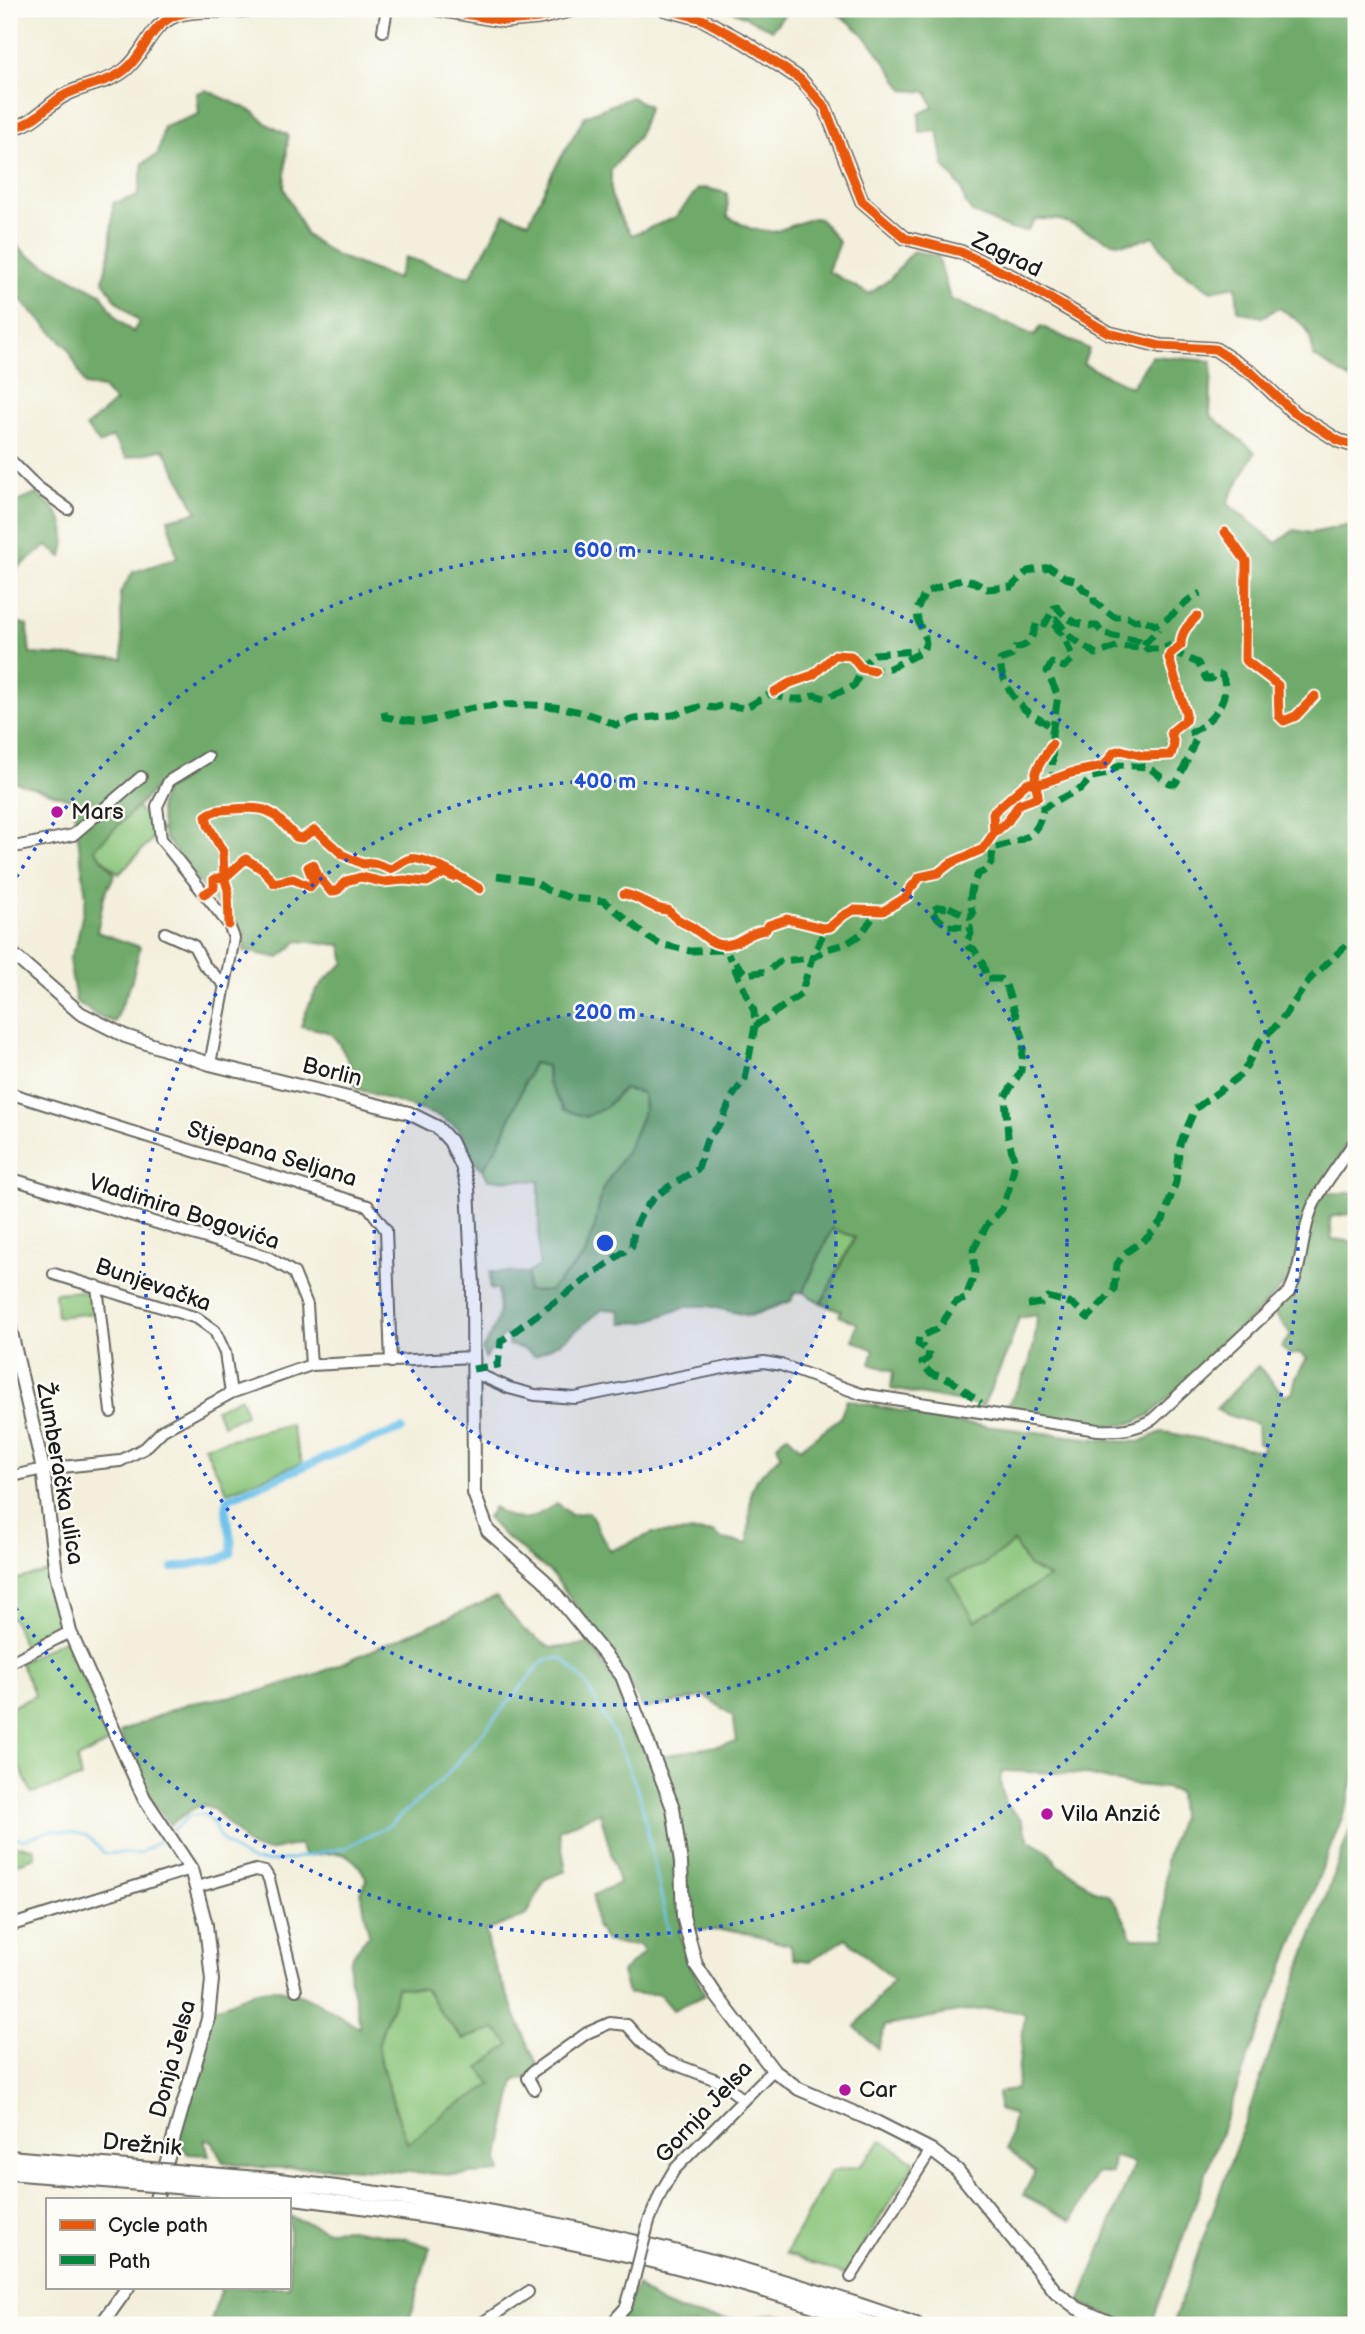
<svg xmlns="http://www.w3.org/2000/svg" width="1365" height="2334" font-family="'Balsamiq Sans',sans-serif">
	<rect width="100%" height="100%" fill="#fdfcf7"/>
	<filter id="ink" filterUnits="userSpaceOnUse"><feTurbulence type="fractalNoise" baseFrequency=".0143" numOctaves="2"/><feDisplacementMap in="SourceGraphic" scale="14" xChannelSelector="R" yChannelSelector="G"/><feConvolveMatrix kernelMatrix="1 2 1 2 8 2 1 2 1" color-interpolation-filters="sRGB"/></filter>
	<filter id="wash" filterUnits="userSpaceOnUse"><feTurbulence type="fractalNoise" baseFrequency=".00686" numOctaves="4" result="noise"/><feDisplacementMap in="SourceGraphic" scale="28" xChannelSelector="R" yChannelSelector="G"/><feGaussianBlur stdDeviation="1.57" result="paint"/><feColorMatrix in="noise" values="0 0 0 0 0 0 0 0 0 0 0 0 0 0 0 0 0 1.4 0 .05"/><feComposite in="paint" operator="in"/></filter>
	<g filter="url(#wash)">
		<rect width="100%" height="100%" fill="#f3efdc"/>
		<path fill="#8ac57a" stroke="#53704b" stroke-width="2" d="M135,806l26,24 -42,44 -26,-25z
			M533,1063l14,3 1,17 57,25 18,-19 20,4 1,18 -16,37 -26,42 -7,36 -11,30 -35,35h-22l1,-18 11,-7v-85l-51,-2 -5,-10 17,-27z
			M832,1228l23,9 -34,66 -18,-11z
			M92,1290l2,23 -37,4 -2,-24z
			M241,1397l5,18 -23,10 -7,-16z
			M290,1424l12,39 -75,29 -23,-46z
			M1014,1542l14,24 21,11 -74,44 -27,-43 35,-13z
			M51,1571l12,54 -4,7 -35,16 -11,-30 -4,1v-38z
			M65,1639l47,102 -35,18 4,19 -49,15 -23,-47v-38l26,-12 -15,-34z
			M9,1845l25,3 1,9 -26,9z
			M397,1987l28,2 16,24 22,26 32,-11 15,16 -18,41 -45,26 -39,33c-7,-20 -31,-81 -29,-100 2,-16 15,-37 18,-57z
			M882,2140l33,22 -71,113 -58,-22 45,-82 29,-5z"/>
		<path fill="#6faa6a" stroke="#466343" stroke-width="2" fill-rule="evenodd" d="M729,9h60l-17,21z
			M829,9h527v374l-43,-27c-2,-31 -10,-32 -34,-48l-17,9 -24,-6 -2,-25 -25,5 -37,-25 -21,-30c-40,19 -54,-3 -90,-15 -8,-2 -18,-2 -27,-2l-9,12 -18,-2 -36,-16 -7,-9 -5,-16 -17,-22 -6,-35 -18,2 -1,-19 14,-7 -6,-15 -23,-2c-23,-34 -38,-61 -75,-81z
			M206,90l48,22 13,12 21,11 -4,53 22,47 29,20 62,24 8,-22 65,20 35,-63 24,8 23,-49 33,-57 46,-19 18,9 -11,31 -27,33v25l11,26 10,14 44,-18 22,-28 8,-1 21,5 1,24 23,12 23,3 39,-14 7,1 19,23 -11,29 41,23 21,-15 23,-28 25,5 12,43 85,37 6,-10 48,23 -6,15 48,23 21,-31 60,5 -2,54 45,37 -28,51 49,40 18,-13 17,3 45,-9v608l-18,27 -13,34h31v20l-26,4 2,22 24,3v526l-9,37 -99,253 -97,267h-19l-52,-22 54,-140 -20,-7 -2,18 -16,-1 -24,48 -49,-26 12,-23 -28,-24 7,-33 -15,-5 -1,-18 18,-3 9,-75c-41,-14 -97,6 -140,12l-7,23 -23,-22 38,-47 -47,-42 -36,23 -16,-2 -5,-14 -53,-14 -57,-2 8,29 18,37 -32,15 -13,-16h-32l-6,-22 22,-20 -5,-8 -12,1 -21,-4 -10,-15 -3,-31 26,-12 -19,-71 -41,18 7,41 -21,8 -18,36 -41,16 5,26 47,110 -10,11 -13,2 -17,79 3,13 -46,3 -127,-8 -61,1 -44,-6 -12,-22 -7,-1 5,16 -21,-1 -11,-15 36,-132c10,1 30,-11 41,-15 38,-13 75,18 105,36 2,-22 -17,-53 -7,-71 4,-8 11,-15 17,-22l-8,-43 6,-12c-16,-34 -29,-27 -62,-24l-6,-12c-14,3 -35,11 -48,3 -5,-2 -9,-8 -12,-12 -32,-32 -29,-41 -69,-10l-25,-33 -25,-60 66,-28 71,-12 62,-19 177,-76 28,33 27,18 39,-4 37,54 24,60 86,-16 -4,-26 -28,-20 -61,13 -40,-67 -52,-68 -51,-41 -14,-15 7,-11c24,20 40,12 63,-4l14,12 18,-3 21,39 43,-18 61,-1 8,7 26,5 3,-53 5,-12 25,-24 -4,-10 10,-10 13,13 40,-30 7,-18 112,23 154,18 27,1 21,-10 9,1 92,18 1,-6 -5,-2 -1,-19 -33,-10 -8,-5 42,-43 26,29 8,-1 4,-17 11,-19 -7,-5 -10,2 -9,-8 10,-12 -17,-22 18,-36 -94,94 -48,44 -14,7 -14,3h-24l-94,-15c23,-33 31,-55 33,-95l-18,3 -11,33 -25,55 -92,-17 2,-18 -23,-7 4,-14 -21,-10 4,-17 -18,-7 2,-5 -20,-8 34,-66 -23,-8 -29,63 -9,1 -3,8 -41,15 -42,-10h-21l-41,16 -24,1 -3,-13 -16,-1 -39,31 -29,16 -11,-7 -16,-4v-11l-4,1 -19,23 -3,-8c14,-22 19,-33 16,-60l-8,-1v-17l38,1 -1,18h22l35,-34 11,-31 7,-36 26,-42 16,-37 -1,-18 -20,-4 -18,19 -19,9 -22,-7 -16,-27 -1,-17 -14,-3 -33,79 -17,27 -12,-10 -12,-30 -21,-13 -83,-28c2,-12 -15,-48 -26,-55 -8,-4 -20,-5 -28,-7 9,-28 18,-45 44,-63l-4,-18 -43,-4 -19,17 -35,-7 1,-19 -13,-7 -68,-88 -5,-29 5,-18 -5,-5 -65,64 21,25 -11,22 -7,36 43,15 -8,33 -17,42 -16,-5 -23,-15 -7,-42 8,-19 9,-44 -13,-97 -64,-20v-160l18,5 3,29 93,5 -3,-66 13,-21 44,-14 -9,-39 29,-7 -33,-63 -37,9 -15,-21 -12,7 -14,-17 29,-25 -12,-14 -18,-3 -17,-37 -59,-60v-52l18,19 74,39 17,26 15,12 6,-10 -24,-23 -12,-19 7,-28 3,-49 25,-7 5,-33 15,-9 6,-27 35,-13 -2,-21zM1014,1542l14,24 21,11 -74,44 -26,-43 34,-13zM1002,1771l81,3 43,10 38,4 14,4 2,25 -14,43 -2,62 2,16h-33l-14,-29 -12,-15 -15,-5 -17,-14 -18,-10 -6,-12 -22,-13 -9,-22 -15,-15 -5,-22zM397,1987l28,2 16,24 22,26 32,-10 15,15 -31,24 13,17 -45,26 -39,33c-7,-20 -31,-81 -29,-100 2,-17 15,-37 18,-57z
			M36,494c26,17 34,33 26,63l-15,-11 -32,24h-6v-65z
			M1356,1813v502l-14,10h-64l-11,-8 -6,8h-89z
			M289,2216l37,14 23,-1 25,4 33,6 23,8 -22,78h-198l11,-38h68z
			M637,2285c25,29 75,35 111,34 9,-1 18,-6 27,-5 7,1 14,3 21,3l-5,8h-175z"/>
		<g fill="none" stroke-linecap="round" stroke-linejoin="round">
			<path stroke="#70c3ec" stroke-width="2.5" d="M172,1831l18,-16 13,-1 10,8 6,15 16,14 17,10 16,1 23,-3 54,-11 46,-24 55,-48 98,-116 18,-2 23,24 30,54 25,60 29,138
				M9,1835l14,5 29,-10 34,5 18,18 34,1 22,-13"/>
			<path stroke="#70c3ec" stroke-width="8" d="M173,1568l47,-9 11,-6c4,-19 -11,-39 -2,-55l110,-46 63,-23"/>
		</g>
	</g>
	<g filter="url(#ink)">
		<g fill="none" stroke-linecap="round" stroke-linejoin="round">
			<defs>
				<path id="minor" d="M383,31l4,-22
					M9,459l27,27 32,23
					M208,757l-39,24 -12,25 4,33 68,86 5,13 -9,47
					M9,848l64,-13 68,-58
					M165,933l29,13 10,19 21,20 -15,79
					M9,1093l359,113 18,24 5,132
					M9,1178l259,79 26,16 13,32 4,60
					M54,1274l143,44 18,13 10,22 6,40
					M97,1286l14,126
					M473,1372l36,16 26,7 40,3 158,-32 31,-4 17,3 80,29 237,36c21,1 37,0 55,-11l136,-127c14,-25 12,-57 23,-84 11,-25 30,-46 44,-69
					M9,1477l34,-8 77,-8 25,-13 18,-18 68,-37 80,-28 162,-8
					M9,1663l61,-31
					M197,1887l59,-17 9,2 4,7 27,111
					M9,1926l182,-57
					M534,2089l-6,-11 4,-6 55,-39 23,-10 17,2 17,19 20,16 55,21 24,18
					M649,2221l12,-29 13,-22 99,-100
					M851,2277l80,-127
					M479,2325l49,-33
					M610,2325l16,-18 7,-24"/>
				<path id="major" d="M436,9l69,12 34,-3 37,-9
					M664,9l38,10 44,24 54,36 25,28 37,94 43,37 56,14 52,25 96,56 52,13 54,3 38,25 40,38 46,29 17,5
					M9,127c20,2 37,-21 54,-31 19,-11 47,-13 63,-27 19,-16 22,-40 46,-52 21,-10 60,-4 84,-8
					M9,951l71,62 45,23 85,28 199,49 28,14 13,14 12,25 6,22 5,98 1,207 14,38 56,49 78,96 51,132 8,55 2,53 13,49 20,30 57,75 26,19 77,33 55,28 26,20 99,122 21,16 38,17
					M9,1324l34,145 13,105 14,58 74,166 47,71 15,56 6,55 -4,39 -52,180
					M101,2325l27,-38"/>
				<path id="highway" d="M271,2180c220,25 436,71 645,145
					M269,2194c201,24 413,62 603,131"/>
			</defs>
			<use href="#minor" stroke="#67665f" stroke-width="14"/>
			<use href="#major" stroke="#67665f" stroke-width="16"/>
			<use href="#highway" stroke="#67665f" stroke-width="18"/>
			<use href="#minor" stroke="#fff" stroke-width="10"/>
			<use href="#major" stroke="#fff" stroke-width="12"/>
			<use href="#highway" stroke="#fff" stroke-width="14"/>
			<defs>
				<path id="minor-bridge" d="M633,2283l16,-62"/>
				<path id="highway-bridge" d="M9,2158l262,22
					M9,2172l260,22"/>
			</defs>
			<use href="#minor-bridge" stroke="#67665f" stroke-width="14" stroke-linecap="butt"/>
			<use href="#highway-bridge" stroke="#67665f" stroke-width="18" stroke-linecap="butt"/>
			<use href="#minor-bridge" stroke="#fff" stroke-width="10"/>
			<use href="#highway-bridge" stroke="#fff" stroke-width="14"/>
			<path stroke="#00873e" stroke-width="7" stroke-dasharray="14 7" stroke-linecap="butt" d="M867,670l7,1 16,-3 32,-16 4,-9 -1,-6 -7,-16 -1,-12 9,-17 35,-13 13,3 13,7 24,-2 17,-16 22,-4 16,11 11,3 7,9 10,5v6l20,16h14l7,4 7,-2 13,6c18,-5 28,-26 46,-32
				M770,694l22,5h10l12,-4 11,3 29,-12 11,-23 9,-9 43,-3
				M384,712l1,5c15,2 33,7 48,3 14,-3 26,-10 41,-12 47,-7 99,-4 142,17l18,-6 39,-4 29,-9 13,2 8,-3 22,3 34,-19
				M1052,734l6,-38 -11,-25 5,-8 12,4 9,-8 -8,-21 -13,-16 4,-3 14,18 26,17 23,-8 21,2 19,-19
				M1053,786l-1,-57c-7,-8 -14,-10 -23,-16 -15,-11 -29,-34 -29,-53l11,-4 4,-8c15,-1 18,-12 22,-26l8,2 9,-16 3,-1c11,14 21,19 40,19l6,8 37,7 7,8h16l8,-4
				M497,876l37,5 13,9 24,8 33,3 45,37 11,6 30,7 32,-1
				M949,907l21,10 3,-3c-5,-15 -3,-26 5,-40 14,-5 14,-11 15,-26 26,-8 46,-8 50,-40l39,-20 10,-11 16,-3 11,-9 29,2 21,16 6,1c5,-5 18,-37 21,-46l-4,-6c19,-9 41,-34 30,-57l-7,-1 -4,5h-5l-8,-16 -22,-10 -4,-5
				M947,908l-8,-1 -9,4 17,15 23,1 1,7 -5,8 2,5 6,2 9,15 4,15h13l5,3 19,58 -3,31 -16,26 3,40 7,26 -6,26 -7,20 -15,16 -14,25 2,23 -10,26 -9,3 -17,26 -20,9 -1,7 11,7 -1,7 -6,5 8,10 21,7 30,23
				M735,962l11,12 22,-3 12,-10 32,-3 18,-10 16,-4 15,-10 11,-15
				M755,1026l46,-32 11,-36 11,-24
				M1028,1305l13,-2 7,-6 25,7 15,14 26,-28 3,-26 8,-11 22,-15 16,-18 13,-38 4,-38 15,-35 47,-35 18,-33 19,-18 32,-45 45,-42
				M473,1369l25,-4 3,-24 131,-95c3,-43 32,-57 66,-77l9,-30 14,-16 11,-26 13,-18 10,-53 -1,-15 -26,-57"/>
			<defs>
				<path id="cycleway" d="M436,9l69,12 34,-3 37,-9
					M664,9l38,10 44,24 54,36 25,28 37,94 43,37 56,14 52,25 96,56 52,13 54,3 38,25 40,38 46,29 17,5
					M9,127c20,2 37,-21 54,-31 19,-11 47,-13 63,-27 19,-16 22,-40 46,-52 21,-10 60,-4 84,-8
					M1225,532l21,29 -1,99 33,25 1,31 5,5 12,-5 19,-20
					M774,692l16,-9 23,-8 22,-20 16,1 10,12 13,3
					M994,833l-1,-20 34,-30h16l28,-10 33,-7 10,-14 7,-2 22,6 28,-1 3,-10 -3,-13 14,-11 1,-7 -17,-56 1,-4 11,-9c0,-14 7,-19 16,-29
					M204,894l10,-6v-9l14,-4 18,-16 17,11 11,13 19,-4 17,8 4,-5 -6,-15 5,-3 5,12 13,16 7,-2 8,-9 15,-4 22,5 21,-2 23,2 17,-9 9,4
					M624,894c17,2 27,16 44,16 7,9 12,11 22,16 16,9 22,24 44,17 11,-4 18,-12 31,-13l4,-5 18,-6 36,9 7,-1 14,-12 10,-5 29,1 25,-15 1,-6 11,-13 18,-4 13,-10 32,-14 11,-16 14,-12 11,-17 19,-7c0,-7 -3,-10 -3,-17 0,-14 11,-24 17,-36
					M229,925l-1,-35 -4,-14 -1,-24 -15,-27 -2,-9c8,-7 16,-6 27,-7 38,-3 37,1 63,28l6,1 13,-8 28,25 20,9 11,-1 16,6c8,-2 12,-8 20,-10 13,-4 58,22 70,30"/>
			</defs>
			<use href="#cycleway" stroke="#fdfcf7" stroke-width="13"/>
			<use href="#cycleway" stroke="#e8590c" stroke-width="9"/>
		</g>
	</g>
	<circle cx="605" cy="1243" r="231" fill="#1d4ed8" fill-opacity=".12"/>
	<g fill="none" stroke="#1d4ed8" stroke-width="3.5" stroke-dasharray="3.5 7">
		<circle cx="605" cy="1243" r="231"/>
		<circle cx="605" cy="1243" r="462"/>
		<path d="M11 886A693 693 0 1 1 11 1600"/>
	</g>
	<g fill="#b5179e" stroke="#fdfcf7" stroke-width="2.5">
		<circle cx="57" cy="812" r="7"/>
		<circle cx="1047" cy="1814" r="7"/>
		<circle cx="845" cy="2090" r="7"/>
	</g>
	<g text-anchor="middle" dominant-baseline="central" stroke-width="5" stroke-linejoin="round" paint-order="stroke">
		<g font-size="23" fill="#1c1c1c" stroke="#fdfcf7">
			<text transform="translate(1007 255) rotate(26)">Zagrad</text>
			<text transform="translate(332 1072) rotate(14)">Borlin</text>
			<text transform="translate(272 1154) rotate(17)">Stjepana Seljana</text>
			<text transform="translate(184 1212) rotate(18)">Vladimira Bogovića</text>
			<text transform="translate(153 1285) rotate(19)">Bunjevačka</text>
			<text transform="translate(60 1474) rotate(80)">Žumberačka ulica</text>
			<text transform="translate(173 2059) rotate(-75)">Donja Jelsa</text>
			<text transform="translate(704 2112) rotate(-47)">Gornja Jelsa</text>
			<text transform="translate(142 2145) rotate(5)">Drežnik</text>
		</g>
		<g font-size="23" fill="#1c1c1c" stroke="#fdfcf7" text-anchor="start">
			<text x="71" y="812">Mars</text>
			<text x="1061" y="1814">Vila Anzić</text>
			<text x="859" y="2090">Car</text>
		</g>
	</g>
	<circle cx="605" cy="1243" r="10" fill="#1d4ed8" stroke="#fdfcf7" stroke-width="3.5"/>
	<g font-size="21" text-anchor="middle" font-weight="bold" fill="#1d4ed8" stroke="#fdfcf7" stroke-width="5" stroke-linejoin="round" paint-order="stroke">
		<text x="605" y="557">600 m</text>
		<text x="605" y="788">400 m</text>
		<text x="605" y="1019">200 m</text>
	</g>
	<rect width="1365" height="2334" fill="none" stroke="#fdfcf7" stroke-width="35"/>
	<rect x="46" y="2198" width="245" height="91" fill="#fdfcf7" stroke="#a3a29f" stroke-width="2"/>
	<rect x="60" y="2220" width="35" height="10" fill="#e8590c" stroke="#a3a29f" stroke-width="2"/>
	<text x="108" y="2232" font-size="21" fill="#1c1c1c">Cycle path</text>
	<rect x="60" y="2255" width="35" height="10" fill="#00873e" stroke="#a3a29f" stroke-width="2"/>
	<text x="108" y="2268" font-size="21" fill="#1c1c1c">Path</text>
</svg>
